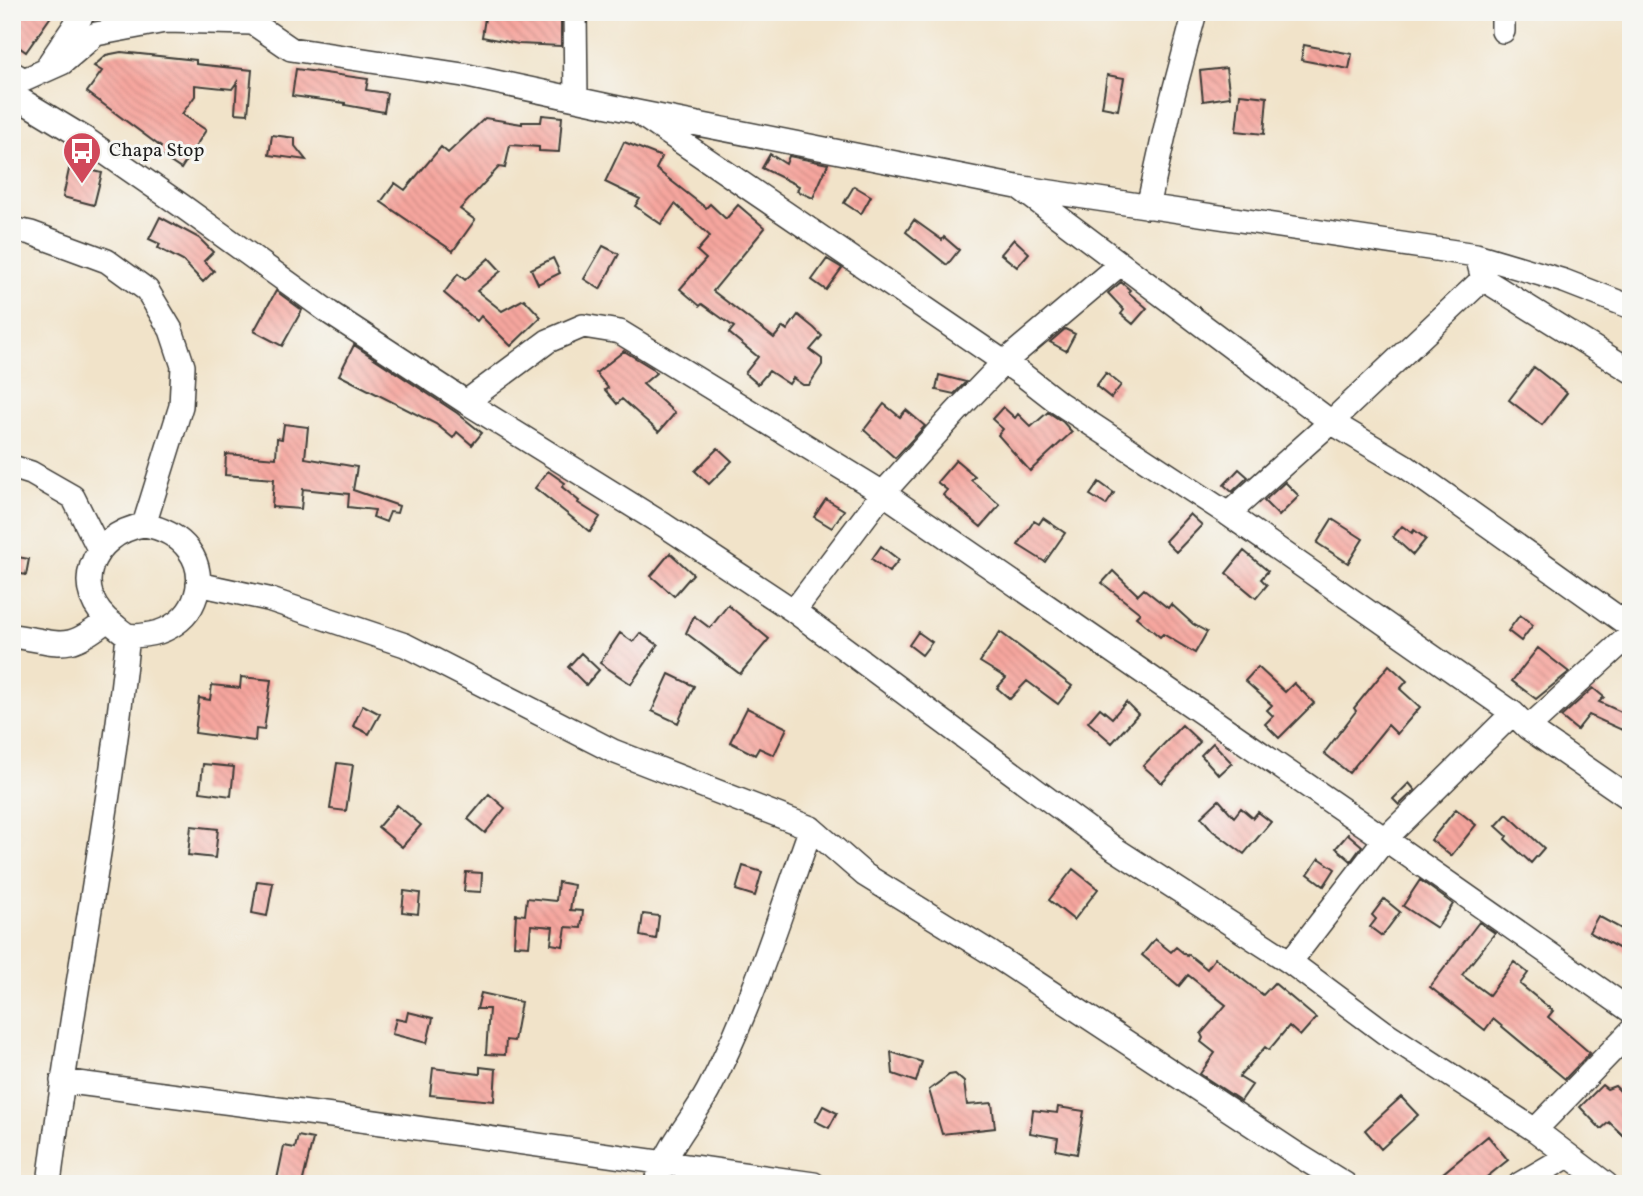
<svg xmlns="http://www.w3.org/2000/svg" width="1643" height="1196" font-family="Vollkorn,serif">
	<defs>
		<pattern id="building-back-hatch" width="6" height="6" patternUnits="userSpaceOnUse" patternTransform="scale(1.75)"><rect width="6" height="6" fill="#f6a69e"/><path d="M-1 5l2 2M0 0l6 6M5-1l2 2" fill="none" stroke="#d28e88"/></pattern>
	</defs>
	<rect width="100%" height="100%" fill="#f6f6f2"/>
	<filter id="ink" filterUnits="userSpaceOnUse"><feTurbulence type="fractalNoise" baseFrequency=".0143" numOctaves="2"/><feDisplacementMap in="SourceGraphic" scale="14" xChannelSelector="R" yChannelSelector="G"/><feConvolveMatrix kernelMatrix="1 2 1 2 8 2 1 2 1" color-interpolation-filters="sRGB"/></filter>
	<filter id="wash" filterUnits="userSpaceOnUse"><feTurbulence type="fractalNoise" baseFrequency=".00686" numOctaves="4" result="noise"/><feDisplacementMap in="SourceGraphic" scale="28" xChannelSelector="R" yChannelSelector="G"/><feGaussianBlur stdDeviation="1.57" result="paint"/><feColorMatrix in="noise" values="0 0 0 0 0 0 0 0 0 0 0 0 0 0 0 0 0 1.4 0 .05"/><feComposite in="paint" operator="in"/></filter>
	<g filter="url(#wash)">
		<rect width="100%" height="100%" fill="#f1e3c9"/>
		<g id="blocks">
			<path fill="url(#building-back-hatch)" d="M23,12h31l-28,40 -14,-10v-27l6,4z
				M486,12h75v34l-42,-2 -37,-7z
				M1304,45l48,9 -3,15 -48,-9z
				M121,52l75,8v4l56,6 -4,44 -13,-1 2,-31 -5,7 -37,-4v11l-13,18 24,16 -25,39 -24,-16 4,-6 -74,-55 15,-21 -8,-5 12,-11z
				M1226,68l4,29 -27,4 -3,-30z
				M296,69l72,10 -2,11 21,3 -3,19 -39,-7v-2l-53,-7z
				M1107,75l17,3 -6,32 -16,-3z
				M1240,94l27,3 -3,37 -28,-3z
				M542,115l20,2 -3,35 -20,-1v-4l-29,-2 -5,23 -6,-1 -39,42 15,11 -22,31 -72,-49 14,-19 10,7 36,-43 7,6 37,-35 37,6v-2h19z
				M272,135l23,3v8l11,14 -37,-5z
				M624,142l38,15 -6,12 50,39 4,-4 16,15 12,-14 27,23 -52,63 61,47 9,-11 4,3 11,-15 16,13 8,8 -12,14 12,9v6l-13,20h-6l-10,-7 -4,6 -20,-13 -11,13 -13,-11 13,-16 -29,-24 5,-6 -32,-23 -2,2 -20,-17 26,-30 -9,-8 13,-15 -35,-32 -14,20 -26,-18 5,-7 -35,-17z
				M770,154l16,10 3,-8 39,8 -15,34 -16,-7 2,-5 -37,-18z
				M70,165l32,8 -8,32 -31,-8z
				M854,186l17,10 -10,18 -17,-11z
				M160,217l39,21 14,14 -9,9 10,10 -11,11 -20,-21 -25,-13 2,-4 -11,-5z
				M914,220l28,20 2,-3 15,13 -12,15 -41,-33z
				M1014,239l15,14 -12,14 -16,-13z
				M603,246l16,8 -19,35 -16,-10z
				M489,258l12,13 -24,20 25,20 22,-12 17,18 -30,29 -30,-30 -4,5 -33,-28 14,-19 7,6z
				M553,258l7,15 -22,11 -7,-15z
				M827,259l15,9 -16,22 -14,-10z
				M1121,282l9,8 -2,2 19,16 -14,16 -12,-10 3,-4 -16,-17z
				M276,291l26,19 -20,36 -28,-15z
				M1065,329l10,5 -9,17 -16,-9z
				M354,345l103,68 25,20 -10,12 -15,-13 -4,6 -17,-14 -97,-49z
				M624,351l28,17 4,5 -13,11 32,29 -16,19 -37,-33 -5,5 -12,-14 3,-2 -12,-15z
				M1534,367l33,26 -25,32 -33,-25z
				M1106,373l15,12 -10,13 -15,-12z
				M939,375l27,7 -12,12 -18,-4z
				M884,404l16,13 6,-7 19,16 -30,32 -31,-28z
				M1003,407l12,11 3,-4 13,13 17,-15 15,10 9,10 -42,39 -32,-36 5,-6 -11,-10z
				M284,424l24,3 -3,31 52,9 -4,23 46,16 -2,7 -7,-1 -4,10 -13,-5 2,-7 -27,-3 1,-13 -46,-5 -2,20 -29,-2 2,-28 -49,-4 1,-21 50,4 1,-20 5,1z
				M718,448l14,13 -23,23 -14,-13z
				M956,460l19,16 -4,4 29,25 -19,22 -38,-32 4,-5 -10,-8z
				M1239,469l9,8 -16,15 -8,-7z
				M548,471l17,12 -3,4 17,14 -1,2 22,14 -10,15 -55,-44z
				M1099,482l15,11 -8,12 -16,-10z
				M1285,482l14,14 -20,20 -15,-15z
				M826,499l18,11 -12,18 -18,-11z
				M1190,514l12,11 -26,27 -11,-11z
				M1043,518l22,15 -20,29 -27,-17 16,-24 5,3z
				M1332,519l31,20 -15,24 -31,-20z
				M1402,526l10,7 2,-3 12,9 -13,16 -20,-18z
				M881,546l18,14 -10,12 -17,-13z
				M1244,551l24,20 -7,8 6,6 -11,13 -30,-25z
				M670,553l23,21 -19,22 -23,-20z
				M12,556l17,3 -3,16 -14,-3z
				M1113,571l25,24 6,-6 24,19 3,-4 22,20 14,8 -12,21 -32,-19 -3,3 -24,-20 4,-4 -38,-30z
				M728,605l41,34 -29,35 -54,-41 8,-17 16,12z
				M1520,615l13,10 -12,16 -13,-10z
				M918,632l14,10 -10,13 -13,-10z
				M1000,632l72,54 -14,18 -31,-23 -17,18 -13,-11 9,-10 -26,-16z
				M620,633l13,9 7,-9 18,12 -27,39 -31,-21z
				M1538,648l31,24 -33,27 -24,-18z
				M581,653l18,17 -13,15 -18,-18z
				M1389,665l18,16 -7,8 20,18 -23,27 -9,-9 -39,48 -25,-20 32,-42 -2,-3z
				M1258,667l27,25 9,-9 20,20 -35,35 -14,-14 8,-8 -6,-6 5,-5 -27,-24z
				M669,674l25,12 -16,37 -26,-12z
				M241,677l30,3 -7,50 -8,-1 -1,12 -60,-8 4,-35 11,2 2,-15 28,3z
				M1593,688l11,9 -5,5 29,13 -6,15 -33,-15 -12,15 -16,-13z
				M1126,702l12,12 -26,29 -24,-21 12,-14 12,10z
				M363,705l17,9 -11,20 -16,-8z
				M747,708l40,20 -13,27 -15,-7 -4,7 -25,-13z
				M1182,725l18,17 -38,41 -19,-17z
				M1213,743l19,20 -13,12 -18,-20z
				M337,763l16,2 -7,46 -16,-2z
				M203,764l31,3 -3,29 -31,-4z
				M1409,783l6,7 -16,15 -6,-6z
				M489,794l16,14 -20,25 -17,-14z
				M1219,800l15,17 7,-9 12,10 5,-6 13,10 -27,32 -31,-23 -12,-14z
				M397,805l24,20 -19,22 -24,-20z
				M1456,809l20,16 -25,31 -20,-16z
				M1507,814l37,34 -13,15 -26,-24 2,-3 -11,-10z
				M191,826l27,3 -3,29 -27,-3z
				M1348,834l14,12 -11,15 -15,-13z
				M1319,858l16,11 -11,17 -16,-12z
				M743,866l19,6 -7,24 -19,-6z
				M1073,869l25,20 -24,31 -25,-20z
				M466,872l16,1 -1,19 -17,-1z
				M1420,880l33,24 -16,24 -34,-22z
				M257,881l16,2 -6,33 -15,-3z
				M558,882l16,3 -4,25 13,1 -2,17 -15,-1 -3,19 -12,-2 2,-17 -22,-2 -2,21 -15,-1 2,-31 9,1 2,-17 29,3z
				M404,891l16,2 -2,21 -16,-2z
				M1384,899l16,13 -18,24 -12,-9 6,-8 -4,-4z
				M643,914l16,2 -3,23 -16,-3z
				M1598,916l33,18v21l-42,-23z
				M1479,922l16,11 -33,42 27,20 25,-33 14,11 -8,11 33,27 -5,6 42,36 -25,26 -72,-60 -8,11 -55,-43z
				M1155,939l16,13 5,-5 11,9 1,-2 19,15 8,-11 48,37 11,-12 42,35 -16,18 -11,-10 -20,24 -4,-3 -26,30 13,8 -11,16 -41,-27 15,-21 -14,-11 2,-4 -2,-4 25,-29 -38,-30 -9,11 -37,-31z
				M481,993l40,9 -7,39 -8,-1 -1,15 -19,-1 3,-45h-12z
				M408,1012l25,6 -6,25 -35,-9 4,-15 10,2z
				M891,1052l31,10 -6,20 -23,-8z
				M480,1067l16,2 -2,32 -64,-6 3,-27 47,6z
				M955,1074l9,8 3,23 25,-2 3,25 -53,6 -13,-44 20,-15z
				M1602,1085l5,4 8,-3 16,16v41l-22,-21 -8,7 -21,-22z
				M1401,1097l17,18 -37,34 -16,-19z
				M823,1106l14,7 -8,15 -14,-7z
				M1058,1107l26,4 -7,43 -21,-4 2,-12 -28,-5 3,-23 24,3z
				M298,1136l15,3 -11,45h-26l8,-38 11,2z
				M1488,1136l20,24 -30,24h-28l-8,-10z"/>
		</g>
	</g>
	<g filter="url(#ink)">
		<use href="#blocks" fill-opacity="0" stroke="#3c3a36" stroke-width="2"/>
		<g fill="none" stroke-linecap="round" stroke-linejoin="round">
			<defs>
				<path id="minor" d="M575,12l1,86
					M1503,31v-19
					M50,62l34,-50
					M12,73l12,7 38,-17 34,-29 69,-13 88,2 38,26 172,26 174,37 380,75 459,68 88,26 67,26
					M21,100l63,38 98,68 148,107 136,89 198,123 130,86 321,238 175,113 94,70 151,98 71,54
					M643,116l380,259 36,28 169,111 285,199 15,15 103,71
					M1020,188l311,234 74,44 226,161
					M1148,207l24,-108 23,-87
					M12,229l19,4 76,28 40,29 24,40 12,36 -2,40 -37,119
					M1479,264l4,15 148,92
					M466,402l82,-61 35,-15 37,6 263,161 502,346 246,172
					M12,467l19,6 42,24 26,52
					M1228,514l103,-92 152,-143
					M144,525c37,6 66,36 50,76 -6,15 -20,26 -35,31 -8,2 -23,5 -31,3 -5,-2 -10,-7 -14,-10 -46,-33 -24,-91 30,-100z
					M198,584l70,15 137,46 208,106 198,77 54,47 126,78 307,202 47,29
					M794,611l89,-118 73,-81 47,-49 116,-98
					M12,636c49,6 53,18 95,-16
					M1528,728l103,-94
					M1290,962l95,-123 128,-126
					M62,1081l270,35 482,68
					M1535,1130l96,-99
					M49,1184c22,-184 61,-365 79,-549
					M656,1184c11,-38 34,-60 52,-93 43,-81 72,-177 103,-263
					M1520,1184l48,-28"/>
			</defs>
			<use href="#minor" stroke="#3c3a36" stroke-width="26"/>
			<use href="#minor" stroke="#fff" stroke-width="23"/>
		</g>
	</g>
	<defs>
		<symbol id="bus-pin" viewBox="-11 -11 22 30"><path d="M0 17L-7.5 6A9.5 9.5 0 1 1 7.5 6Z" fill="#d1495b" stroke="#f6f6f2"/><path d="M-5-6H5V4H4V6H2V4H-2V6H-4V4H-5ZM-3.5-4V0h7V-4ZM-3.5 1.2v1.5H-2V1.2ZM2 1.2v1.5H3.5V1.2Z" fill="#fff"/></symbol>
	</defs>
	<g fill-rule="evenodd">
		<use href="#bus-pin" x="60" y="129" width="44" height="60"/>
	</g>
	<g text-anchor="middle" dominant-baseline="central" stroke-width="6" stroke-linejoin="round" paint-order="stroke">
		<g font-size="19" fill="#1c1c1c" stroke="#f6f6f2" text-anchor="start">
			<text x="109" y="151">Chapa Stop</text>
		</g>
	</g>
	<rect width="1643" height="1196" fill="none" stroke="#f6f6f2" stroke-width="42"/>
</svg>
